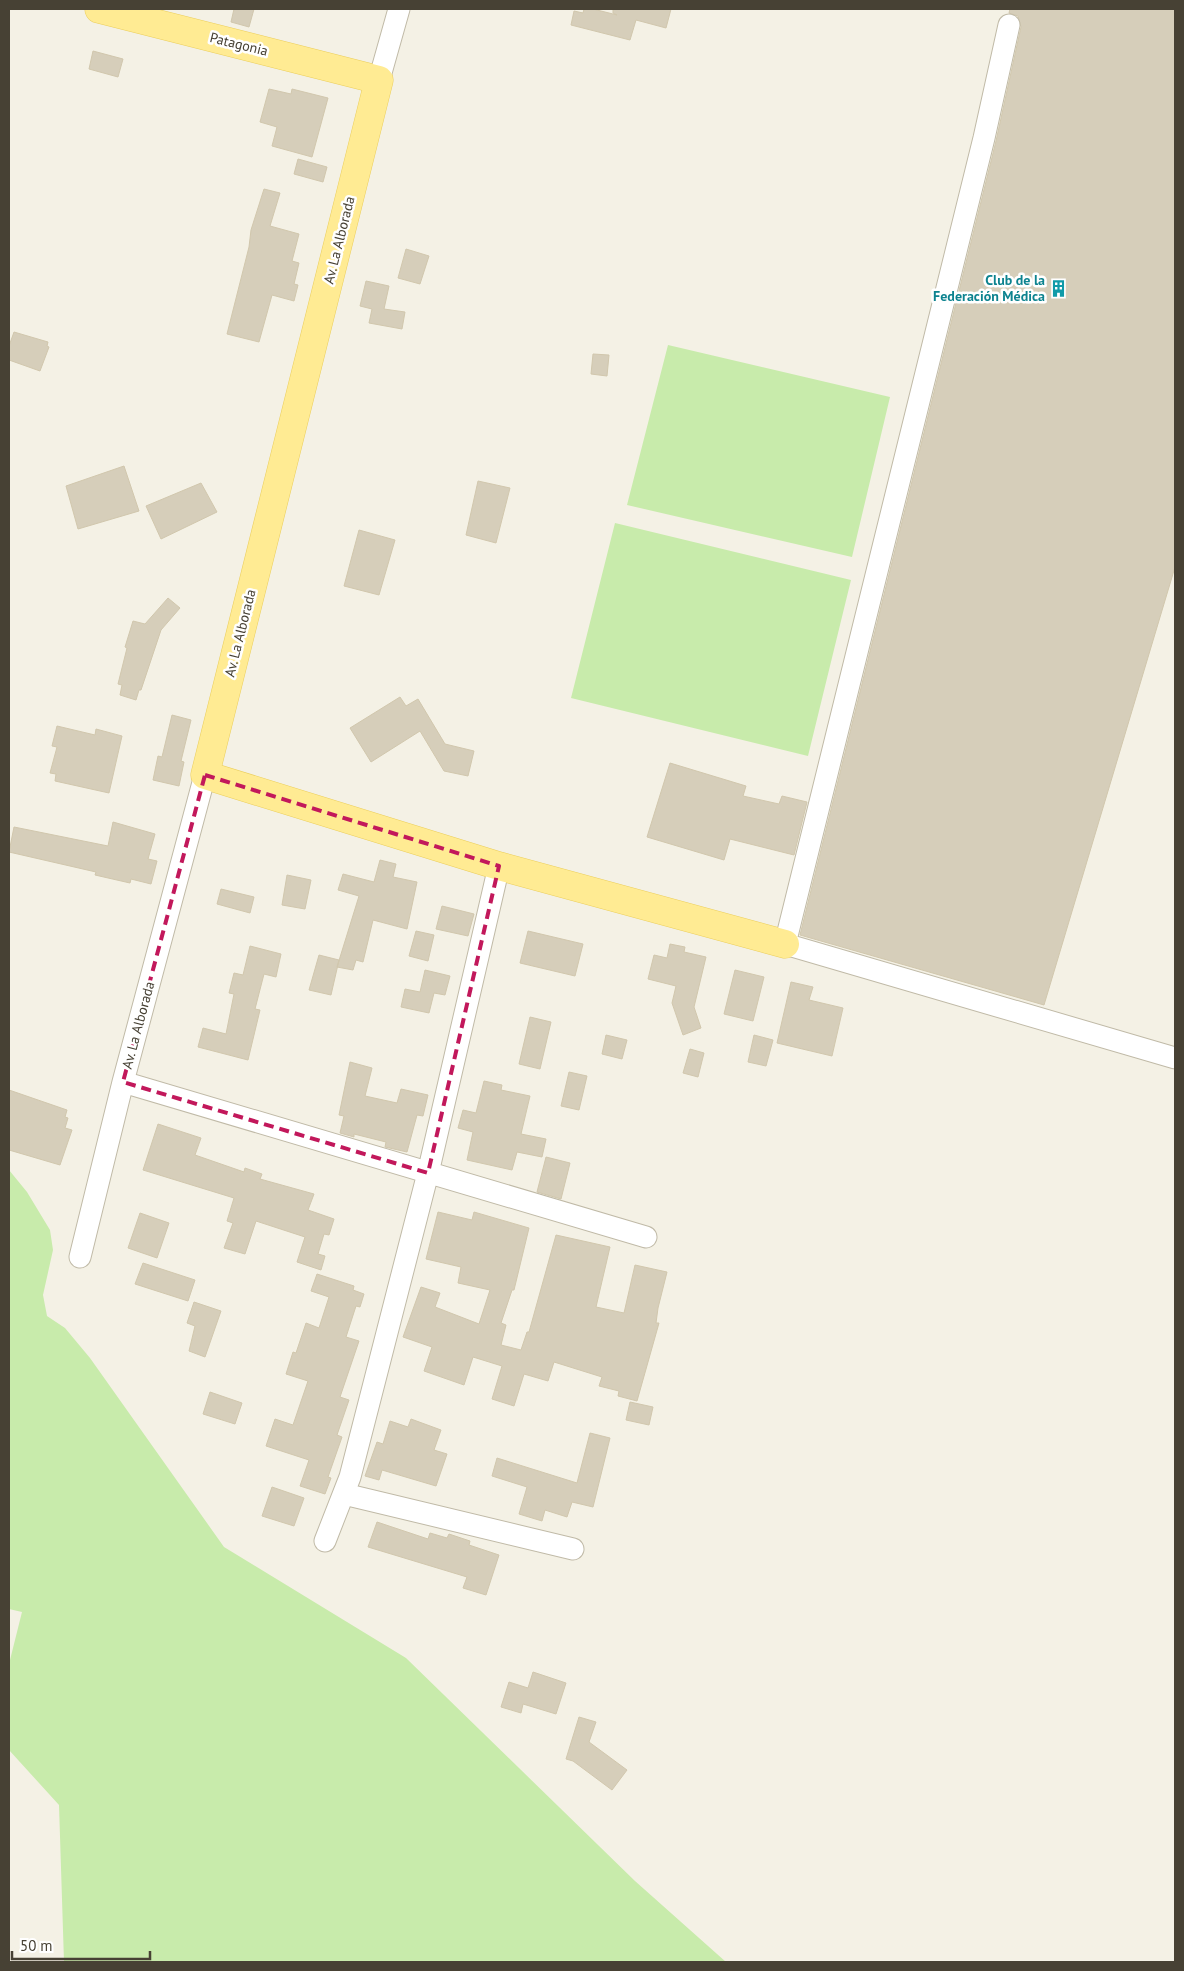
<svg xmlns="http://www.w3.org/2000/svg" width="1184" height="1971" font-family="'PT Sans',sans-serif">
	<rect width="100%" height="100%" fill="#f4f1e5"/>
	<path fill="#c8ebab" d="M668,345l222,52 -38,160 -225,-52z
		M615,523l236,57 -43,176 -237,-58z
		M9,1170l18,22 23,38 3,20 -10,45 4,21 18,12 25,30 134,189 182,111 229,223 91,81h-662l-5,-157 -50,-55v-86l13,-52 -13,-3z"/>
	<path fill="#d6ceba" stroke="#d1c7ad" d="M234,9h20l-5,18 -18,-5z
		M584,9h9l24,6 -4,-2v-4h58l-5,19 -30,-8 -6,20 -59,-15 3,-14 9,2z
		M1010,9h165v558l-131,438 -244,-70 196,-794 25,-114 -3,-11 -9,-3z
		M93,51l30,8 -5,18 -29,-8z
		M269,89l22,5 1,-5 36,9 -16,59 -40,-11 5,-19 -17,-5z
		M298,159l29,8 -4,15 -29,-8z
		M264,189l16,4 -10,33 29,8 -7,27 7,2 -5,21 4,1 -4,16 -22,-6 -13,47 -32,-8 22,-87 2,-17z
		M406,249l23,7 -9,28 -22,-6z
		M366,281l23,5 -5,23 21,3 -3,17 -33,-6 3,-14 -12,-3z
		M14,332l34,10 -1,4 2,1 -9,24 -31,-11v-14z
		M593,354l16,1 -2,21 -16,-2z
		M124,466l15,45 -61,18 -12,-43z
		M478,481l32,7 -14,55 -30,-8z
		M201,483l16,29 -56,27 -15,-33z
		M359,530l36,10 -16,55 -35,-9z
		M168,598l12,10 -19,22 -20,60h-2l-3,10 -16,-5 2,-10 -4,-1 9,-36 -2,-1 8,-26 12,3z
		M400,697l6,9 12,-7 27,45 29,7 -6,25 -24,-5 -24,-40 -49,31 -21,-34z
		M172,715l19,5 -10,41 3,1 -5,24 -26,-6 5,-24 4,1z
		M57,726l38,9 1,-6 26,7 -13,57 -54,-12 1,-7 -6,-1 7,-26 -5,-1z
		M670,763l76,23 -3,10 36,8 3,-8 25,6 -13,53 -64,-16 -6,21 -77,-23z
		M113,822l42,12 -7,25 9,2 -6,23 -20,-5 -1,4 -35,-8 1,-3 -87,-20 5,-25 94,19z
		M380,860l16,4 -3,13 24,5 -10,47 -34,-9 -10,42 -7,-2 -3,10 -16,-3 22,-71 -21,-6 5,-16 31,8z
		M287,875l24,5 -6,29 -23,-4z
		M221,889l33,8 -4,16 -33,-9z
		M442,906l32,8 -6,22 -32,-7z
		M416,931l18,4 -6,26 -19,-5z
		M528,931l55,13 -8,32 -55,-13z
		M670,944l15,3 -1,5 22,5 -12,50 7,21 -18,7 -11,-32 4,-17 -28,-7 6,-24 13,3z
		M250,946l31,8 -5,23 -12,-3 -9,35 5,1 -12,50 -50,-13 5,-19 23,6 8,-40 -5,-1 5,-20 9,2z
		M319,955l20,5 -8,35 -22,-5z
		M425,970l25,6 -5,19 -11,-2 -5,20 -28,-6 4,-18 15,3z
		M735,970l29,7 -11,44 -29,-7z
		M791,982l22,5 -4,13 34,8 -11,48 -55,-13z
		M530,1017l21,5 -11,47 -21,-5z
		M606,1035l21,5 -5,19 -20,-5z
		M754,1035l19,5 -7,26 -18,-4z
		M690,1049l14,4 -6,24 -15,-4z
		M350,1062l22,6 -7,28 32,7 4,-14 27,6 -5,21 -6,-1 -10,37 -22,-5 1,-5 -32,-8v3l-14,-4 4,-17 -5,-1z
		M569,1072l18,4 -8,34 -18,-4z
		M484,1081l18,4 -1,5 29,6 -9,38 25,5 -4,18 -25,-5 -5,18 -45,-10 6,-28 -15,-4 5,-18 13,3z
		M9,1090l58,20 -2,7 3,1 -3,10 7,2 -12,35 -51,-15z
		M158,1124l43,14 -6,17 49,17 1,-4 17,6 -2,5 54,15 -6,16 26,9 -5,16 -5,-1 -6,20 7,2 -4,14 -24,-8 8,-25 -49,-16 -11,33 -21,-6 9,-25 -6,-2 7,-23 -91,-28z
		M546,1157l24,6 -9,36 -24,-7z
		M438,1212l34,8 2,-8 55,16 -15,62h-2l-11,33 5,2 -5,20 20,5 6,-18h2l27,-97 54,12 -14,60 28,6 11,-48 32,7 -9,36 -2,15h3l-22,78 -19,-5 1,-5 -20,-5 3,-9 -48,-15 -6,19 -24,-7 -10,32 -22,-7 10,-33 -29,-9 -9,28 -40,-14 8,-24 -29,-10 18,-50 19,6 -5,14 44,17 11,-34 -32,-7 3,-16 -35,-8z
		M140,1213l29,10 -12,35 -29,-10z
		M143,1263l52,17 -7,21 -53,-17z
		M317,1274l37,12 -1,4 11,4 -4,13 -4,-1 -10,31 13,4 -19,56 9,3 -12,35 5,2 -14,40 3,1 -6,16 -25,-8 9,-26 -43,-14 9,-27 18,6 15,-44 -22,-7 7,-22 3,1 10,-30 13,5 10,-31 -18,-6z
		M194,1302l27,9 -16,46 -16,-6 6,-25 -8,-3z
		M210,1392l32,11 -7,21 -32,-10z
		M630,1402l23,5 -4,18 -23,-5z
		M411,1419l30,11 -7,20 13,4 -11,32 -54,-16 -3,10 -14,-4 12,-34 6,2 7,-23 18,6z
		M590,1433l20,5 -17,69 -21,-5 -5,15 -22,-7 -3,11 -23,-7 8,-27 -35,-11 5,-18 80,25z
		M272,1487l32,11 -10,28 -32,-10z
		M377,1522l51,17 2,-6 17,5 2,-4 21,7 -1,4 30,10 -13,40 -23,-7 4,-11 -99,-30z
		M533,1672l33,11 -10,31 -33,-10 -2,9 -20,-6 8,-25 19,6z
		M579,1717l17,5 -7,20 38,28 -15,20 -39,-29 -7,-2z"/>
	<g fill="none" stroke-linecap="round" stroke-linejoin="round">
		<defs>
			<path id="minor" d="M1009,25l-25,113 -199,806 390,114
				M379,80l20,-71
				M123,1082l523,155
				M80,1257l43,-175 82,-307
				M344,1494l229,55
				M325,1541l25,-64 78,-304 71,-307"/>
			<path id="major" d="M99,9l280,71 -174,695 294,91 286,78"/>
		</defs>
		<use href="#minor" stroke="#c0baa7" stroke-width="23"/>
		<use href="#major" stroke="#ebce5c" stroke-width="29"/>
		<use href="#minor" stroke="#fff" stroke-width="21"/>
		<use href="#major" stroke="#ffeb93" stroke-width="28"/>
	</g>
	<path fill="none" stroke="#c2185b" stroke-width="4" stroke-dasharray="10 6" stroke-linejoin="round" d="M205,775l294,91 -71,307 -305,-91z"/>
	<defs>
		<symbol id="building-bare" viewBox="-9 -9 18 18"><path d="M-4-6H4V6H1V3H-1V6H-4ZM-2.5-4.3h1.7v1.8h-1.7ZM.8-4.3h1.7v1.8H.8ZM-2.5-1h1.7V.8h-1.7ZM.8-1h1.7V.8H.8Z" fill="#0f9aa8" stroke="#fff" stroke-width="2.5" paint-order="stroke"/></symbol>
	</defs>
	<g fill-rule="evenodd">
		<use href="#building-bare" x="1046" y="276" width="25" height="25"/>
	</g>
	<g text-anchor="middle" dominant-baseline="central" stroke-width="5" stroke-linejoin="round" paint-order="stroke">
		<g font-size="14" fill="#474134" stroke="#fff">
			<text transform="translate(239 44) rotate(14)">Patagonia</text>
			<text transform="translate(339 240) rotate(-76)">Av. La Alborada</text>
			<text transform="translate(240 633) rotate(-76)">Av. La Alborada</text>
			<text transform="translate(138 1025) rotate(-75)">Av. La Alborada</text>
		</g>
		<g font-size="14" font-weight="bold" fill="#0d838f" stroke="#fff" text-anchor="end">
			<text x="1045" y="280">Club de la<tspan x="1045" dy="16">Federación Médica</tspan></text>
		</g>
	</g>
	<rect width="1184" height="1971" fill="none" stroke="#474134" stroke-width="20"/>
	<path d="M12 1951v8h138v-8" fill="none" stroke="#474134" stroke-width="2.5"/>
	<text x="20" y="1951" font-size="15" fill="#474134" stroke="#ffffff" stroke-width="4" paint-order="stroke">50 m</text>
</svg>
